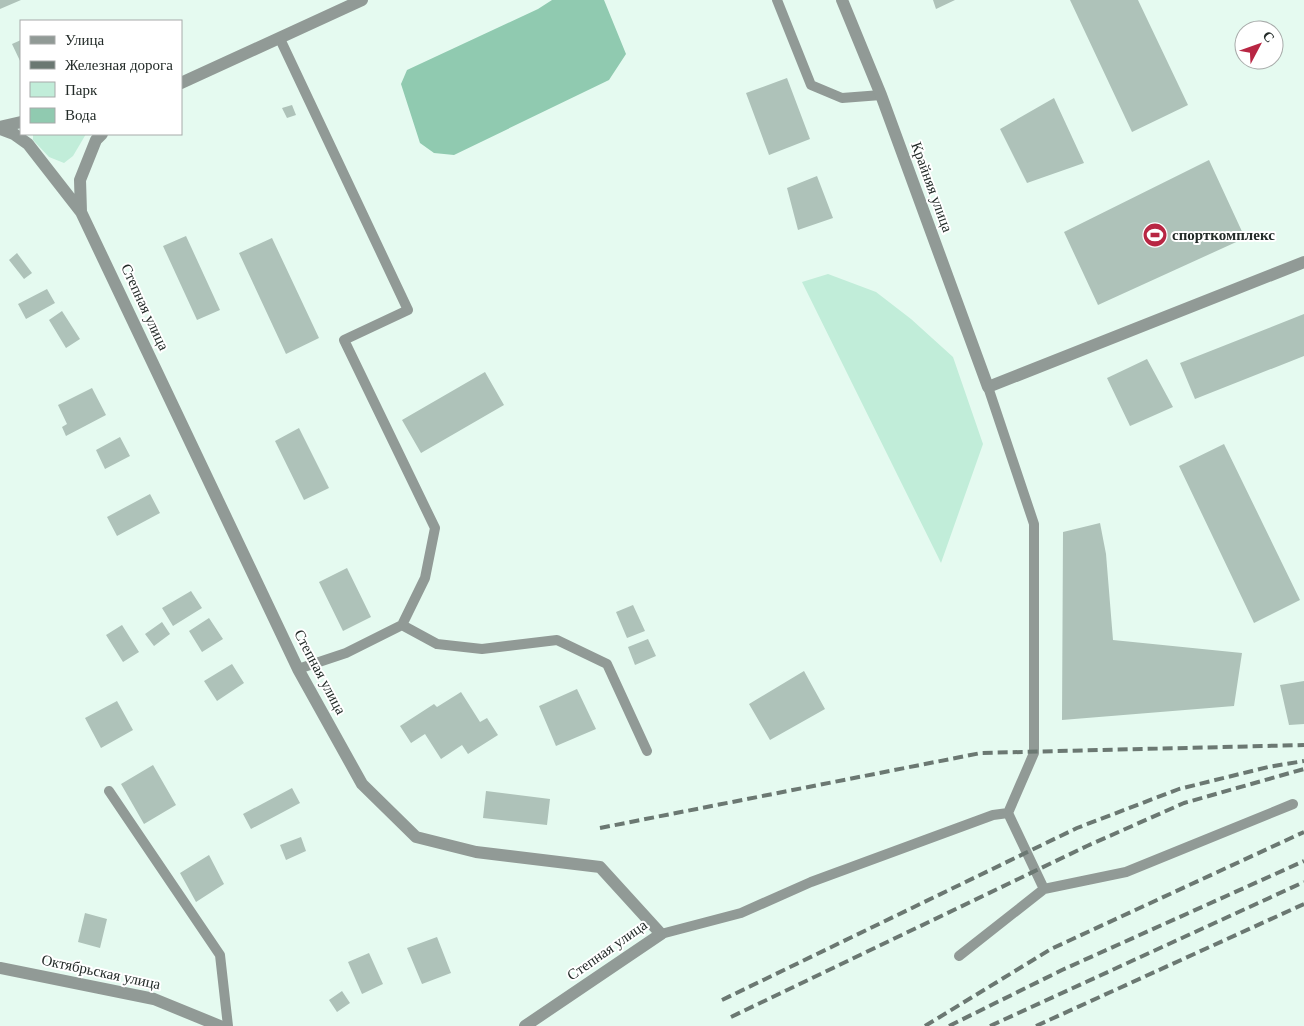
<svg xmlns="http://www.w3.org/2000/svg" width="1304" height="1026" font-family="'Times New Roman',serif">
	<rect width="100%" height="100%" fill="#e5faf0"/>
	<path fill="#c1edd9" d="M33,134h53l-13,22 -9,7 -15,-6 -16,-17z
		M828,274l48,18 35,27 42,38 30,87 -42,119 -139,-281z"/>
	<path fill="#90cab0" d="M552,0h52l22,54 -17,26 -155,75 -20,-2 -14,-10 -19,-59 6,-14 131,-61z"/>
	<path fill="#aec2b9" d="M0,0h21l-21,9z
		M933,0h22l-19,9z
		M1070,0h68l50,105 -56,27z
		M21,40v23l-9,-19z
		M787,78l23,61 -41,16 -23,-62z
		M1054,98l30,65 -57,20 -27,-54z
		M292,105l4,10 -9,3 -5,-10z
		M1209,160l36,78 -147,67 -34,-73z
		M817,176l16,42 -35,12 -11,-42z
		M186,236l34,74 -23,10 -34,-74z
		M272,238l47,100 -33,16 -47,-101z
		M17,253l15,20 -8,6 -15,-19z
		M47,289l8,14 -29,16 -8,-15z
		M62,311l18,28 -14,9 -17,-28z
		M1304,314v42l-109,43 -15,-36z
		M1147,359l26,48 -43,19 -23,-48z
		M485,372l19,33 -83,48 -19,-33z
		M92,388l14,27 -40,21 -4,-9 5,-3 -9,-19z
		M299,428l30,60 -25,12 -29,-59z
		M120,437l10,19 -25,13 -9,-19z
		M1224,444l76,156 -46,23 -75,-157z
		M150,494l10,19 -43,23 -10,-19z
		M1100,523l6,31 7,86 129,13 -8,53 -172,14 1,-188z
		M347,568l24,49 -28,14 -24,-49z
		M191,591l11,17 -29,18 -11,-18z
		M633,605l12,26 -18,7 -11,-26z
		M209,618l14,21 -21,13 -13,-21z
		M162,622l8,12 -16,12 -9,-12z
		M122,625l17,27 -16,10 -17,-27z
		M648,639l8,17 -21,9 -7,-18z
		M232,664l12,19 -27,18 -13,-20z
		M804,671l21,38 -55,31 -21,-36z
		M1304,681v43l-15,1 -9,-40z
		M577,689l19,40 -40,17 -17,-40z
		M461,692l19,30 7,-4 11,17 -30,19 -6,-9 -21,14 -16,-25 -14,9 -11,-17 34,-22 3,3z
		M117,701l16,29 -32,18 -16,-30z
		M153,765l23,40 -32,19 -23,-40z
		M292,788l8,15 -49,26 -8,-15z
		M486,791l64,8 -3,26 -64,-7z
		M301,837l5,14 -20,9 -6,-15z
		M209,855l15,29 -28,18 -16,-29z
		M85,913l22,6 -7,29 -22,-6z
		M437,937l14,36 -29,11 -15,-36z
		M369,953l14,31 -21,10 -14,-32z
		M342,991l8,12 -13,9 -8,-12z"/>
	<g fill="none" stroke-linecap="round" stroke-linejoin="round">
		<path stroke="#919a96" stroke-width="10" d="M777,0l34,85 31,13 39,-3
			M280,39l128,271 -64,30 91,188 -10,50 -23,47 -56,28 -48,16
			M988,387l46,137v229l-26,60
			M402,625l35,19 45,5 75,-9 50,24 40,87
			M109,791l111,164 8,71
			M661,934l80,-21 70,-31 182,-67 15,-2 36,76 82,-17 167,-68
			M959,956l85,-67"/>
		<path stroke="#919a96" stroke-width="12" d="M842,0l39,95 107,292 316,-125
			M181,83l181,-83
			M0,127l21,-5
			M0,129l14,5 14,10 53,68 217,457 64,115 54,53 60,15 124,15 61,67 -136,92
			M81,212l-1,-32 16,-40 6,-6
			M0,968l154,31 66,27"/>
		<path stroke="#6b7872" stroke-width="4" stroke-dasharray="10 5" stroke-linecap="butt" d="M600,828l381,-75 323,-8
			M722,1000l355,-172 102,-39 89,-22 36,-6
			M731,1017l356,-171 97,-43 120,-34
			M925,1026l126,-77 253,-117
			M949,1026l113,-56 242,-109
			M990,1026l314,-144
			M1036,1026l268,-122"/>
	</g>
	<defs>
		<symbol id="stadium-disc" viewBox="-11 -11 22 22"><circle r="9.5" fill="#b82643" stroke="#fff"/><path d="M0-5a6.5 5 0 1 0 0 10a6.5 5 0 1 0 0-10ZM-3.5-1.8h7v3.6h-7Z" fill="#fff"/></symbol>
	</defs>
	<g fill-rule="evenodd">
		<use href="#stadium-disc" x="1141" y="221" width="28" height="28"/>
	</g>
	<g text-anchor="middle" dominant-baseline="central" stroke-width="4" stroke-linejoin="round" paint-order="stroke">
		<g font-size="15" fill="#232b28" stroke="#fff">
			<text transform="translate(932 187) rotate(70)">Крайняя улица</text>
			<text transform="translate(145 307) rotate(65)">Степная улица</text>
			<text transform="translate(320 672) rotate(62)">Степная улица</text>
			<text transform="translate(607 950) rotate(-35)">Степная улица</text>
			<text transform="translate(101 972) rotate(12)">Октябрьская улица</text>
		</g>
		<g font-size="15" font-weight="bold" fill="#232b28" stroke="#fff" text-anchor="start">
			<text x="1172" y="235">спорткомплекс</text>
		</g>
	</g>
	<rect x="20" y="20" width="162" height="115" fill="#ffffff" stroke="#a7aaa9"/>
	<rect x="30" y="36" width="25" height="8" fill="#919a96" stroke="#a7aaa9"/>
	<text x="65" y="45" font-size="15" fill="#232b28">Улица</text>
	<rect x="30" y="61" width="25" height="8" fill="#6b7872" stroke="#a7aaa9"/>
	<text x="65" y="70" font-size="15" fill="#232b28">Железная дорога</text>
	<rect x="30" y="82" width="25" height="15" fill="#c1edd9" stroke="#a7aaa9"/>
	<text x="65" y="95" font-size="15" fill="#232b28">Парк</text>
	<rect x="30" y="108" width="25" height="15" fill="#90cab0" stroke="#a7aaa9"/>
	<text x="65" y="120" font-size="15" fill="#232b28">Вода</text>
	<g transform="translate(1259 45) rotate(49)"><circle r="24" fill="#ffffff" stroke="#a7aaa9"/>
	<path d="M0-4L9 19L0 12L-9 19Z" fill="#b82643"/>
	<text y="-8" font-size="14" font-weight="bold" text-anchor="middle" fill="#232b28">С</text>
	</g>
</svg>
